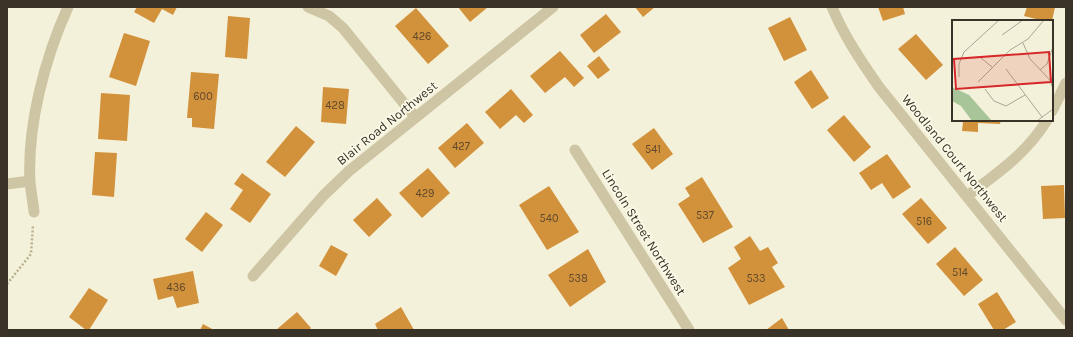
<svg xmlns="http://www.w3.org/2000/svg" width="1073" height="337" font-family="Karla,sans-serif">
	<rect width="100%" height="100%" fill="#f4f1da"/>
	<path fill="#d2913b" d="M137,7h40l-4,8 -11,-6 -8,14 -20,-11z
		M458,7h30l-18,15z
		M635,7h20l-12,10z
		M878,7h25l2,7 -22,7z
		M1027,7h28l-3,14h-8l-20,-5z
		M416,8l33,38 -21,18 -33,-38z
		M606,14l15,18 -27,21 -14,-18z
		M228,16l22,2 -3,41 -22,-2z
		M790,17l17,33 -23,11 -16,-33z
		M124,33l26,8 -14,45 -27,-9z
		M916,34l27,31 -17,15 -28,-31z
		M560,51l24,27 -10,9 -9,-10 -20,16 -15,-17z
		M599,56l11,14 -12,9 -11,-13z
		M811,70l18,28 -17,11 -18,-27z
		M191,72l28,2 -5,55 -22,-2v-9h-5z
		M323,87l26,2 -3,35 -25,-2z
		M511,89l22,26 -9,8 -8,-8 -16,14 -15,-17z
		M101,93l29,2 -3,46 -29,-2z
		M844,115l27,32 -17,15 -27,-32z
		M955,120h46l-1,4 -22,-1v9l-16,-1 1,-9 -8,-1z
		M467,123l17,20 -29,25 -17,-20z
		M296,126l19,16 -30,35 -19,-15z
		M654,128l19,26 -21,16 -20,-26z
		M95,152l22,1 -3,44 -22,-2z
		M887,154l24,33 -18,12 -11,-16 -11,7 -12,-17z
		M428,168l22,25 -28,25 -23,-25z
		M242,173l29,21 -21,29 -20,-14 13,-19 -9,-6z
		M702,177l31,50 -30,16 -25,-39 12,-8 -5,-8z
		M1064,185l1,33 -22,1 -2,-33z
		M549,186l30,46 -32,18 -28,-45z
		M377,198l15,17 -23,22 -16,-17z
		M921,198l26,30 -19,16 -26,-30z
		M206,212l17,13 -21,27 -17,-13z
		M750,236l10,15 8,-4 10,16 -6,4 13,20 -36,18 -21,-37 13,-9 -7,-12z
		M331,245l17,9 -12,22 -17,-10z
		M955,247l28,33 -19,16 -28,-32z
		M588,249l18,33 -36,25 -22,-32z
		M193,271l6,32 -22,5 -4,-12 -15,4 -5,-21z
		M89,288l19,12 -19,30h-3l-17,-13z
		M997,292l19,30 -13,8h-9l-16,-26z
		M401,307l13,23h-36l-3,-6z
		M297,312l14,16 -2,2h-33z
		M782,318l7,12h-23z
		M203,324l11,6h-14z"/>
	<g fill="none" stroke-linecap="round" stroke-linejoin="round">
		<path stroke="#bab08f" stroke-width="2.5" stroke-dasharray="2 2" stroke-linecap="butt" d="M7,284l24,-30 2,-29"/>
		<path stroke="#cec5a5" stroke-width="11" d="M308,7l21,9 14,12 72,89
			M832,7c12,29 29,54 47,80l187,233
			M1052,111l14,-28
			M575,150l114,180
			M7,184l23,-3
			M967,196c31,-23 60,-43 80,-76
			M34,212c-1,-10 -3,-20 -4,-30 -3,-57 15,-124 38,-175
			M253,276l70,-80 26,-25 204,-164"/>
	</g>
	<g text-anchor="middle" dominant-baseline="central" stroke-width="3.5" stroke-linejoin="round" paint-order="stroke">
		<g font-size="11" fill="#5f4a2c">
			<text x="422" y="36">426</text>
			<text x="203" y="96">600</text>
			<text x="335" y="105">428</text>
			<text x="461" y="146">427</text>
			<text x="653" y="149">541</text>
			<text x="425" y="193">429</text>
			<text x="705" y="215">537</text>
			<text x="549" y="218">540</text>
			<text x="924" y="221">516</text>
			<text x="960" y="272">514</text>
			<text x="578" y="278">538</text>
			<text x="756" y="278">533</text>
			<text x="176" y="287">436</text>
		</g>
		<g font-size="13" fill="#393227" stroke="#fbf9e7">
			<text transform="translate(387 123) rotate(-39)">Blair Road Northwest</text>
			<text transform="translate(955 158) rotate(51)">Woodland Court Northwest</text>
			<text transform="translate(644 232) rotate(58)">Lincoln Street Northwest</text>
		</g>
	</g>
	<g transform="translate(952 20)">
		<rect width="101" height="101" fill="#f4f1da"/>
		<path d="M0,67l17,8 23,26h-20l-11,-15 -9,-5z" fill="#a7c599"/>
		<path fill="none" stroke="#a9a592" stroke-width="1" d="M50,15l21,-15M71,23l7,16 20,21 3,9M29,38l11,9M54,49l36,48M88,50l7,-6 6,-17M7,57v-13l5,-12 35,-32M26,62l32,-32 18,-11 16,-19M33,69l9,12 12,5 19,-11M85,101l16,-12"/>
		<path fill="#d62828" fill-opacity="0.15" stroke="#d62828" stroke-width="2" d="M97,32l2,30 -95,7 -2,-30z"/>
		<rect width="101" height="101" fill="none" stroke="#393227" stroke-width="2"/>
	</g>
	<rect width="1073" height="337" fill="none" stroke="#393227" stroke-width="16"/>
</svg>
